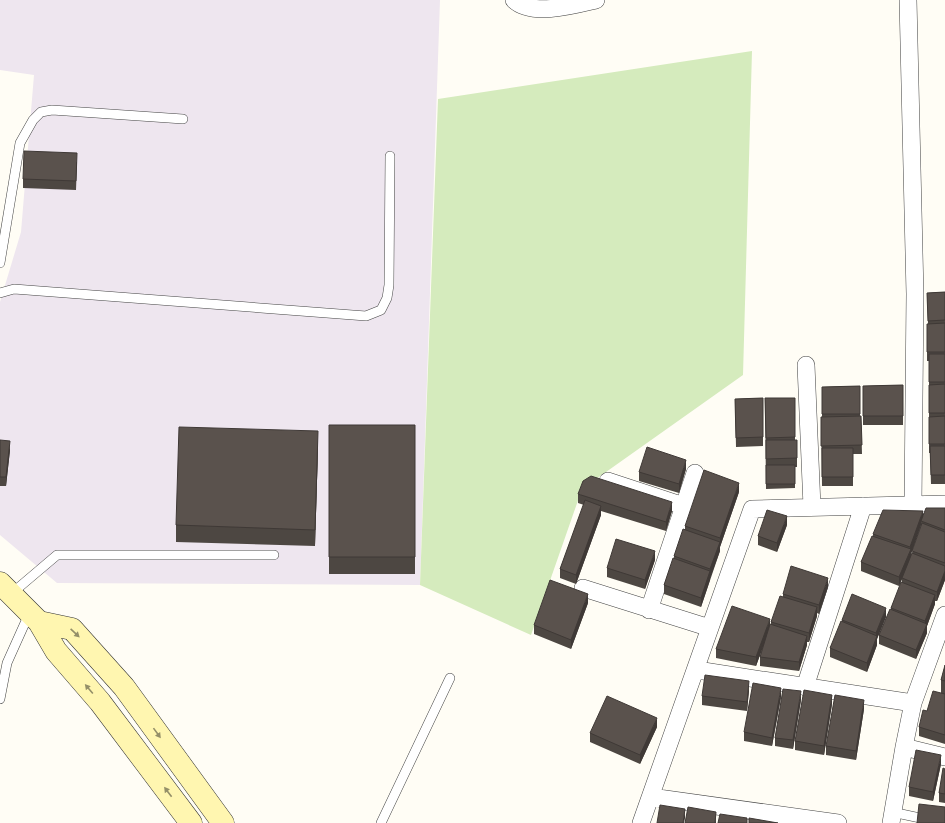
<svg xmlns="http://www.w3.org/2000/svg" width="945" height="823" font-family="'Noto Serif',serif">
	<rect width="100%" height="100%" fill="#fffdf5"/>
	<path fill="#eee6ef" d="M0,0h440l-20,585 -363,-2 -57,-48v-233l21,-70 13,-157 -34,-5z"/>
	<path fill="#d5ebbd" d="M752,51l-9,324 -161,114 -51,146 -111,-50 18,-486z"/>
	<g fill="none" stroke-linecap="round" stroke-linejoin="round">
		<defs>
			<path id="lane" d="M0,263l20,-120 13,-23 8,-8 11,-2 131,9
				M0,293l14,-4 352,27 15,-6 6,-12 2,-13 1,-129
				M11,594l46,-39h217
				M0,699l7,-36 22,-49
				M892,812l51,11
				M381,823l69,-145"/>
			<path id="street" d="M514,0c18,17 61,5 82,0
				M908,0l7,294 -2,211
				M806,365l6,142
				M608,481l76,25
				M583,588l127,40
				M649,610l46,-137
				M697,670l216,33
				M805,687l58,-181
				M904,747l9,-44 32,-88
				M651,797l187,26
				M641,823l111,-314 193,-5
				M891,823l13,-76 41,10"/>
			<path id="secondary" d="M0,583l39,39 17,29 44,51 91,121
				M39,622l33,7 52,58 99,136"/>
		</defs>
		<use href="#lane" stroke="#444" stroke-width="10"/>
		<use href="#street" stroke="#444" stroke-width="18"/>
		<use href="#secondary" stroke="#333" stroke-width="23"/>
		<use href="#lane" stroke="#fff" stroke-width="9"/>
		<use href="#street" stroke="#fff" stroke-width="17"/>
		<use href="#secondary" stroke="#fff6b0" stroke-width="22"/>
	</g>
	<path fill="#4d4742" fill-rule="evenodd" d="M77,162l-1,28 -53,-2v-9z
		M945,292v192h-14l-1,-31h-1v-92h-2v-37h1l-1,-31z
		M903,385v40h-40v-39z
		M860,386v30h1l1,38h-9v32h-31l-1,-69h1v-30z
		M763,398v48l-27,1 -1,-48z
		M765,398h30v42l2,18v9h-2v21l-29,1z
		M329,425h86v149h-86z
		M0,440l10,10 -4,36h-6z
		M318,448l-3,98 -139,-4v-17z
		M686,469l-7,24 -40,-12v-9z
		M739,492l-19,55v4l-19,56 -37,-13v-9l10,-27v-2l11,-26v-4z
		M578,494l94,17 -6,20 -65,-20v4l-25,69 -16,-6v-9l24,-64 -6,-2z
		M945,508v72l-8,21h-2v3l-8,22v7l-11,26 -37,-15v-9l12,-25v-2l11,-26v-3l-3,7 -38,-15v-9l12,-26v-2zM921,525v1l-10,30v-2z
		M787,525l-10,27 -19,-7v-9z
		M655,560l-10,29 -38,-12v-9z
		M828,587l-9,27 -2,-1v3l-8,26h-2v3l-8,26 -39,-5v-9l4,-13 -8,22 -40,-8v-9l55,-24v-3l12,-25v-3z
		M588,603l-17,46 -37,-15v-9z
		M886,617l-9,22v6l-10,27 -37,-15v-9l12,-26v-2z
		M945,665v79l-26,-8v-9l8,-16 14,-18v-13z
		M749,690l-2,21 -45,-6v-9z
		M781,697l-9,49 -28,-5v-9z
		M801,700l-8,49 -18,-3v-8z
		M832,704l-8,51 -29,-5v-9z
		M864,709l-8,51 -30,-5v-9z
		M657,727l-17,37 -50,-22v-9z
		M941,764l-8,37 -24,-5v-9z
		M945,769v34l-6,-1v-9z"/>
	<path fill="#3f3936" d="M318,431v17l-3,98v-16z
		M10,441v9l-4,36v-9z
		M686,460v9l-7,24v-9z
		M739,483v9l-19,55v-9z
		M672,502v9l-6,20v-9z
		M601,506v9l-25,69v-9z
		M923,511v9l-2,1v4l-10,29v4l-12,28v-9l11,-25v-5z
		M787,516v9l-10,27v-9z
		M720,542v9l-10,27v-9z
		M655,551v9l-10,29v-9z
		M710,571v9l-9,27v-9z
		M945,571v9l-8,21v-9z
		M828,578v9l-9,27v-9z
		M588,594v9l-17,46v-9z
		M935,595v9l-8,22v7l-11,26v-9l9,-23v-6z
		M817,607v9l-8,26v-9z
		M886,608v9l-9,22v6l-10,27v-9l9,-23v-7z
		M770,619v9l-14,38v-9z
		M807,636v9l-8,26v-9z
		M749,681v9l-2,21v-9z
		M781,688v9l-9,49v-8z
		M801,691v9l-8,49v-9z
		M832,695v9l-8,51v-9z
		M864,700v9l-8,51v-9z
		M657,718v9l-17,37v-9z
		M941,755v9l-8,37v-9z
		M685,809v9l-1,5h-1z
		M716,812v11h-1z"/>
	<path fill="#5a524d" stroke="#3f3936" d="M24,151l53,2 -1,28 -53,-2z
		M945,292v28l-17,1 -1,-28z
		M945,323v29h-18v-28z
		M929,354h16v28h-16z
		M945,384v29h-16v-28z
		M903,385v31h-40v-30z
		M860,386v28h-38v-27z
		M763,398v39l-27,1 -1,-39z
		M765,398h30v39l-29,1z
		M861,416l1,29 -41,1v-29z
		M945,416v28h-16v-27z
		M329,425h86v132h-86z
		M179,427l139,4 -3,99 -139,-5z
		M0,440l10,1 -4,36h-6z
		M766,440h31v18l-31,1z
		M930,446h15v29h-14z
		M647,447l39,13 -7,24 -40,-12z
		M822,448h31v29h-31z
		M766,465h29v19h-29z
		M704,470l35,13 -19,55 -35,-12z
		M591,476l81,26 -6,20 -88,-28 5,-13z
		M585,500l16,6 -25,69 -16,-6z
		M926,508h19v22l-24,-9z
		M767,510l20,6 -10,27 -19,-7z
		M883,510l40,1 -13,36 -37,-13z
		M922,523l23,9v31l-33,-12z
		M683,529l37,13 -10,27 -36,-13z
		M872,536l39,13 -12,28 -38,-15z
		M616,539l39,12 -10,29 -38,-12z
		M912,553l33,13v5l-8,21 -35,-14z
		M673,558l37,13 -9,27 -37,-13z
		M791,566l37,12 -9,27 -36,-11z
		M550,580l38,14 -17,46 -37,-15z
		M901,582l34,13 -10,26 -34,-13z
		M852,594l34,14 -10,25 -34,-13z
		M780,596l37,11 -8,26 -38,-11z
		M732,606l38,13 -14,38 -40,-8z
		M890,609l37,15 -11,26 -37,-15z
		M841,621l36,15 -10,27 -37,-15z
		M770,624l37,12 -8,26 -39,-5z
		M945,665v16l-4,-1z
		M705,675l44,6 -2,21 -45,-6z
		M753,683l28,5 -9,50 -28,-6z
		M783,689l18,2 -8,49 -18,-2z
		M804,690l28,5 -8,51 -29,-5z
		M933,691l12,3v41l-26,-8 4,-17 4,1z
		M835,695l29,5 -8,51 -30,-5z
		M607,696l50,22 -17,37 -50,-22z
		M916,750l25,5 -8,37 -24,-5z
		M943,768l2,1v25l-6,-1z
		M919,804l26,3v16h-28z
		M660,805l25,4 -2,14h-26z
		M688,807l28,5 -1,11h-30z
		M720,814l27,4v5h-29z
		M749,818l29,5h-29z"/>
	<defs><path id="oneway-solid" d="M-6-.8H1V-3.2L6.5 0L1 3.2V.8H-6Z"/></defs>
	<g fill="#948f68">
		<use href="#oneway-solid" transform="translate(75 633) rotate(43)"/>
		<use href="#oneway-solid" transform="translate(89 689) rotate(-130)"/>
		<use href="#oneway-solid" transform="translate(157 733) rotate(54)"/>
		<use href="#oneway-solid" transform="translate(168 792) rotate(-127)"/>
	</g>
</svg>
